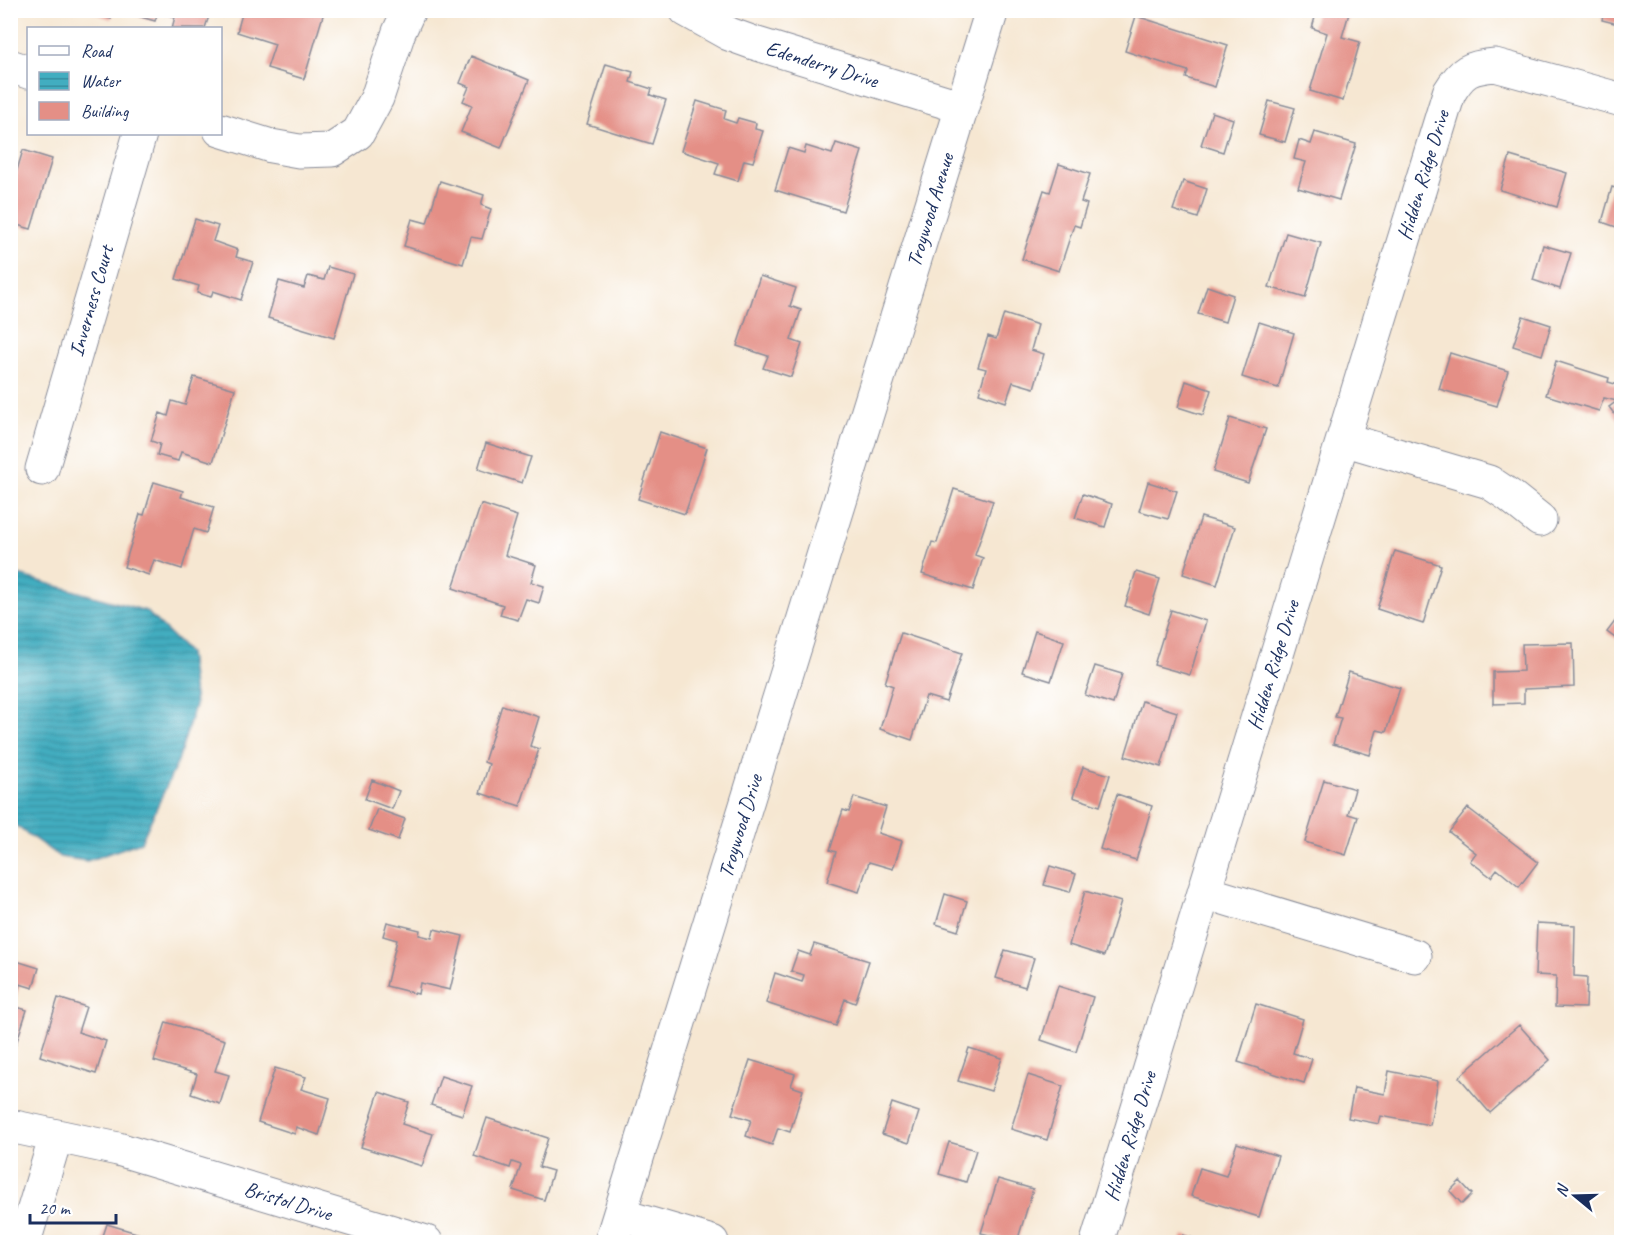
<svg xmlns="http://www.w3.org/2000/svg" width="1632" height="1253" font-family="Caveat,sans-serif">
	<defs>
		<pattern id="water-rules" width="6" height="5" patternUnits="userSpaceOnUse" patternTransform="scale(1.5)"><rect width="6" height="5" fill="#42adc0"/><path d="M0 2.5h6" fill="none" stroke="#368d9f"/></pattern>
	</defs>
	<rect width="100%" height="100%" fill="#fff"/>
	<filter id="ink" filterUnits="userSpaceOnUse"><feTurbulence type="fractalNoise" baseFrequency=".0167" numOctaves="2"/><feDisplacementMap in="SourceGraphic" scale="12" xChannelSelector="R" yChannelSelector="G"/><feConvolveMatrix kernelMatrix="1 2 1 2 8 2 1 2 1" color-interpolation-filters="sRGB"/></filter>
	<filter id="wash" filterUnits="userSpaceOnUse"><feTurbulence type="fractalNoise" baseFrequency=".008" numOctaves="4" result="noise"/><feDisplacementMap in="SourceGraphic" scale="24" xChannelSelector="R" yChannelSelector="G"/><feGaussianBlur stdDeviation="1.35" result="paint"/><feColorMatrix in="noise" values="0 0 0 0 0 0 0 0 0 0 0 0 0 0 0 0 0 1.4 0 .05"/><feComposite in="paint" operator="in"/></filter>
	<g filter="url(#wash)">
		<rect width="100%" height="100%" fill="#f6e7d2"/>
		<path fill="url(#water-rules)" stroke="#2e6e8f" stroke-width="1.5" d="M11,573l135,38 43,42 6,52 -17,56 -37,81 -54,19 -27,-4 -49,-35z"/>
		<g id="blocks">
			<path fill="#e48f86" d="M87,10h27l-3,9z
				M136,10h75l-6,18h-33l3,-11 -17,-5 -3,9 -21,-6z
				M243,10l81,2 -20,67 -37,-11 8,-24 -38,-12z
				M1317,10h33l-8,27 18,5 -17,59 -33,-10 17,-58 -15,-5z
				M1604,10h18v15l-20,-5z
				M1136,16l92,29 -13,42 -29,-9 2,-7 -63,-20z
				M471,56l58,24 -28,68 -40,-16 11,-27 -9,-4 6,-14 -9,-4z
				M606,64l27,8 -3,10 22,7 -2,6 16,5 -14,44 -65,-20z
				M697,101l29,9 -2,9 12,4 2,-5 18,5 -1,6 8,2 -10,31 -9,-2 -6,21 -23,-7 4,-11 -38,-12z
				M1269,101l26,7 -10,34 -26,-7z
				M1212,112l21,7 -10,33 -22,-7z
				M1315,132l41,12 -17,56 -41,-12 8,-26 -12,-3 5,-19 12,4z
				M836,143l26,8 -19,60 -68,-21 13,-42 16,5 2,-7 26,8z
				M23,150l29,9 -21,70 -21,-6v-47l5,1z
				M1510,156l57,17 -10,34 -57,-17z
				M1059,164l31,10 -9,28 6,2 -7,23 -6,-2 -15,46 -37,-12 22,-69 6,2z
				M440,181l44,14 -3,10 10,4 -9,30 -11,-2 -8,27 -59,-18 8,-27 15,4z
				M1183,181l24,8 -9,29 -25,-8z
				M1612,187l10,3v39l-20,-7z
				M195,219l23,7 -5,15 25,9 -2,7 17,5 -12,38 -28,-9 -2,6 -14,-4 2,-7 -23,-7z
				M1286,233l35,10 -16,55 -36,-11z
				M1543,245l28,8 -11,36 -27,-9z
				M328,267l25,7 -19,64 -66,-20 11,-37 25,7 4,-12 16,4z
				M760,276l36,12 -6,18 11,4 -10,30 11,4 -11,33 -28,-9 5,-12 -31,-10z
				M1207,286l26,9 -8,27 -27,-8z
				M1004,314l34,11 -7,25 13,4 -10,34 -21,-6 -7,20 -27,-9 7,-24 -8,-2 10,-31 8,3z
				M1523,316l28,9 -9,30 -29,-9z
				M1259,322l35,11 -16,55 -36,-11z
				M1450,353l58,18 -11,35 -58,-17z
				M1556,361l53,17 -1,4 14,4v38l-13,-17 8,-6 -13,-3 -5,13 -53,-16z
				M194,377l41,12 -22,73 -32,-10 -3,9 -21,-6 3,-11 -9,-3 9,-28 8,3 4,-15 13,4z
				M1186,381l25,9 -8,25 -25,-8z
				M1230,418l36,11 -18,54 -35,-11z
				M660,432l47,16 -22,66 -47,-15z
				M486,443l45,14 -9,26 -44,-14z
				M154,482l29,9 -2,6 33,10 -8,26 -12,-4 -12,40 -28,-9 -5,15 -25,-8 16,-53 4,1z
				M1148,482l29,9 -9,28 -29,-8z
				M954,489l39,12 -18,54 8,3 -10,32 -51,-16 10,-32 5,1z
				M1083,494l29,10 -7,23 -30,-9z
				M481,504l36,12 -12,39 31,10 -5,17 13,4 -5,17 -13,-4 -8,21 -18,-5 3,-10 -50,-17z
				M1201,517l34,10 -18,58 -34,-11z
				M1395,551l46,14 -18,59 -46,-15z
				M1136,572l24,7 -11,35 -24,-8z
				M1171,610l35,11 -16,54 -36,-10z
				M1622,612v31l-15,-11z
				M1035,631l29,10 -13,40 -29,-9z
				M901,633l61,20 -16,49 -20,-6 -14,44 -32,-11 13,-43 -8,-3z
				M1573,643l1,44 -50,2v14l-31,1v-32l30,-1 -1,-27z
				M1095,666l27,8 -9,30 -28,-9z
				M1349,672l51,16 -14,44 -9,-2 -7,25 -37,-11 8,-26 -6,-1z
				M1142,701l35,11 -16,55 -36,-11z
				M502,705l37,12 -9,29 9,3 -19,57 -40,-13 9,-29 -5,-2z
				M1083,767l27,8 -10,31 -27,-9z
				M372,780l27,11 -7,18 -27,-10z
				M1324,780l31,9 -7,25 10,3 -12,38 -41,-13z
				M1117,794l35,12 -16,54 -36,-11z
				M854,797l32,10 -8,26 24,8 -9,28 -24,-7 -10,30 -32,-10 9,-30 -6,-2 13,-40 6,2z
				M1468,808l70,54 -19,25 -22,-18 -6,8 -21,-16 6,-8 -27,-21z
				M377,809l28,10 -7,21 -29,-10z
				M1050,866l26,8 -6,18 -26,-7z
				M1085,891l36,11 -17,54 -35,-11z
				M945,894l22,7 -9,30 -22,-7z
				M387,922l33,8 -1,5 13,3 2,-9 29,7 -13,54 -30,-7 -2,11 -32,-8 11,-46 -14,-4z
				M1537,923l38,2 -1,51 13,1 -1,31 -31,-1 1,-31 -21,-1z
				M814,944l55,17 -14,42 -10,-4 -9,27 -70,-23 9,-30 27,9 2,-7 -13,-4 7,-20 12,4z
				M1005,950l29,8 -9,29 -29,-9z
				M10,959l29,9 -6,20 -13,-4 -7,22 14,4 -11,34 -6,-2z
				M1058,986l35,11 -17,55 -35,-12z
				M58,998l28,9 -8,25 28,9 -10,33 -56,-18z
				M1256,1004l47,15 -10,34 19,6 -8,24 -66,-21z
				M166,1022l59,18 -10,31 14,4 -9,29 -29,-10 6,-20 -43,-13z
				M1519,1025l31,35 -60,53 -31,-36z
				M969,1048l33,10 -11,33 -33,-10z
				M750,1060l45,14 -4,12 12,4 -13,42 -12,-4 -6,17 -26,-9 5,-16 -19,-6z
				M275,1068l31,9 -5,12 29,9 -11,37 -23,-8 -1,7 -37,-12z
				M1389,1071l49,10 -8,44 -49,-9 -2,8 -31,-6 6,-30 31,6z
				M1028,1075l35,11 -16,54 -36,-11z
				M441,1076l31,10 -10,29 -31,-10z
				M379,1092l30,10 -7,22 31,10 -11,32 -61,-19z
				M892,1103l27,9 -10,31 -27,-9z
				M487,1118l61,20 -9,29 14,4 -9,29 -31,-10 8,-25 -9,-3 -2,6 -36,-12z
				M949,1142l27,8 -10,32 -27,-8z
				M1237,1143l41,13 -19,61 -68,-21 9,-28 26,8z
				M998,1179l35,10 -16,53 -36,-9z
				M1460,1181l12,13 -10,10 -12,-13z
				M107,1224l59,18h-65z
				M1183,1235l24,7h-26z"/>
		</g>
	</g>
	<g filter="url(#ink)">
		<use href="#blocks" fill-opacity="0" stroke="#888b98" stroke-width="1.5"/>
		<g fill="none" stroke-linecap="round" stroke-linejoin="round">
			<defs>
				<path id="minor" d="M686,10l43,24 25,9 208,64
					M10,66l18,6
					M220,130l51,16 28,5 33,-1 26,-17 19,-35 22,-66 10,-22
					M1343,439l146,43 21,14 30,24
					M42,469l98,-335
					M1204,892l211,64
					M10,1126l108,23 308,93
					M620,1215l92,27
					M24,1242l32,-106
					M611,1242l381,-1232
					M1097,1242l352,-1149c13,-22 21,-26 46,-28l127,35"/>
			</defs>
			<use href="#minor" stroke="#888b98" stroke-width="35"/>
			<use href="#minor" stroke="#fff" stroke-width="33"/>
		</g>
	</g>
	<g text-anchor="middle" dominant-baseline="central" stroke-width="4.5" stroke-linejoin="round" paint-order="stroke">
		<g font-size="21" fill="#1b2f5e" stroke="#fff">
			<text transform="translate(822 64) rotate(17)">Edenderry Drive</text>
			<text transform="translate(1423 175) rotate(-73)">Hidden Ridge Drive</text>
			<text transform="translate(930 210) rotate(-73)">Troywood Avenue</text>
			<text transform="translate(91 301) rotate(-74)">Inverness Court</text>
			<text transform="translate(1273 665) rotate(-73)">Hidden Ridge Drive</text>
			<text transform="translate(740 826) rotate(-73)">Troywood Drive</text>
			<text transform="translate(1130 1136) rotate(-73)">Hidden Ridge Drive</text>
			<text transform="translate(288 1201) rotate(17)">Bristol Drive</text>
		</g>
	</g>
	<rect width="1632" height="1253" fill="none" stroke="#fff" stroke-width="36"/>
	<rect x="27" y="27" width="195" height="108" fill="#ffffff" stroke="#a4acbf" stroke-width="1.5"/>
	<rect x="39" y="46" width="30" height="9" fill="#ffffff" stroke="#a4acbf" stroke-width="1.5"/>
	<text x="81" y="57" font-size="18" fill="#1b2f5e">Road</text>
	<rect x="39" y="72" width="30" height="18" fill="url(#water-rules)" stroke="#a4acbf" stroke-width="1.5"/>
	<text x="81" y="87" font-size="18" fill="#1b2f5e">Water</text>
	<rect x="39" y="102" width="30" height="18" fill="#e48f86" stroke="#a4acbf" stroke-width="1.5"/>
	<text x="81" y="117" font-size="18" fill="#1b2f5e">Building</text>
	<g transform="translate(1575 1196) rotate(289)" stroke="#ffffff" stroke-width="4.5" paint-order="stroke">
	<path d="M0-4.5L10 22L0 15L-10 22Z" fill="#1b2f5e"/>
	<text y="-9" font-size="16" font-weight="bold" text-anchor="middle" fill="#1b2f5e">N</text>
	</g>
	<path d="M30 1214v9h86v-9" fill="none" stroke="#1b2f5e" stroke-width="3"/>
	<text x="39" y="1214" font-size="18" fill="#1b2f5e" stroke="#ffffff" stroke-width="4.5" paint-order="stroke">20 m</text>
</svg>
